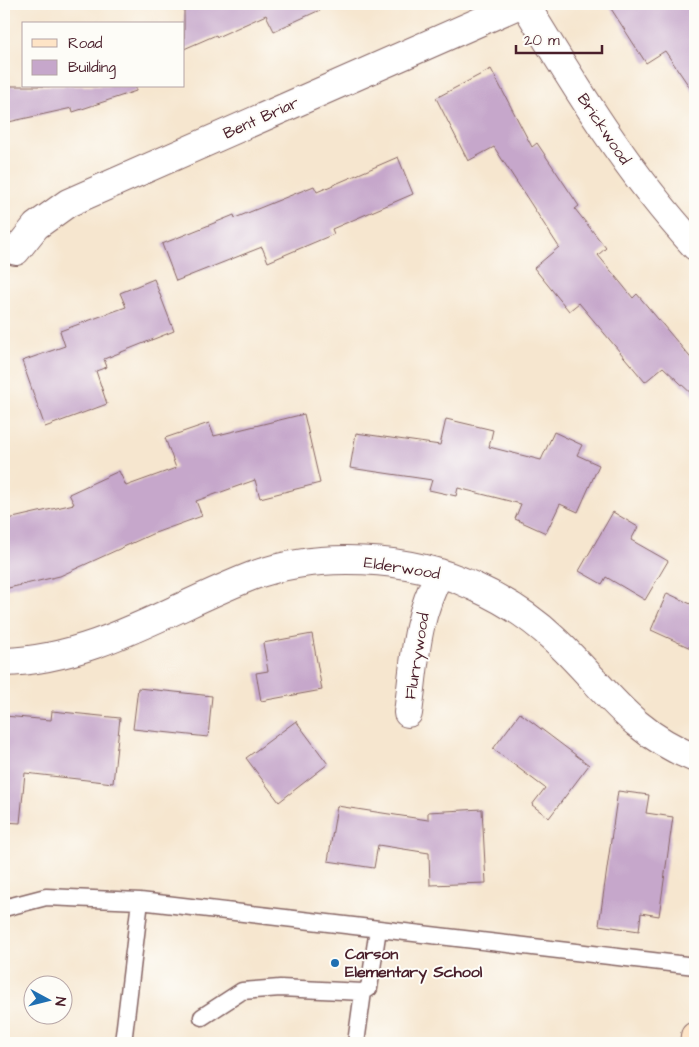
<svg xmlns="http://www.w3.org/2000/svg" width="699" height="1047" font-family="'Architects Daughter',sans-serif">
	<rect width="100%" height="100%" fill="#fdfcf7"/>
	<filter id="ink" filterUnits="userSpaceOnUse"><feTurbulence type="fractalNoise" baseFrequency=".02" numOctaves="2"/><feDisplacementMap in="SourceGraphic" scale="10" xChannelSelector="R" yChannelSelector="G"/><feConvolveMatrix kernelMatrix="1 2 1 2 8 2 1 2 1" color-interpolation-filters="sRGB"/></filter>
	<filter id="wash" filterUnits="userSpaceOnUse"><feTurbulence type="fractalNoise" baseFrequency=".0096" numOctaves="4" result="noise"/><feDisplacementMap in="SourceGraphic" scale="20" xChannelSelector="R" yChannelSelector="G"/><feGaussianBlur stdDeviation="1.12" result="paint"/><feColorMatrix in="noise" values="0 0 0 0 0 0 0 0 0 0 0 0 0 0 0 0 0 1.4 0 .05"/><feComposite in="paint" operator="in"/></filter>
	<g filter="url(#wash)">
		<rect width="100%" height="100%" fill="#f6e6cf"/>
		<g id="blocks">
			<path fill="#c6a7cb" d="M184,4h149l-59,27 -8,-16 -49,22 -1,-2 -32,14z
				M608,4h87v91l-30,-44 -19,12z
				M491,69l41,78 5,-4 42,63 -4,3 31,39 -8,7 35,43 4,-4 58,69v34l-32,-30 -18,15 -66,-79 -10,8 -35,-43 25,-21 -65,-100 -26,14 -32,-63z
				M4,86h132v5l-63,21 -1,-4 -68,15z
				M398,157l15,37 -81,35 2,5 -66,28 -6,-15 -86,34 -14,-37 72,-29 1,3 79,-32 3,6z
				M154,279l20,52 -70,28 3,8 -11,4 11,33 -62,23 -23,-66 43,-15 -5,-15 66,-24 -6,-14z
				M304,414l16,69 -60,15 -5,-18 -59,21 6,15 -50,18 -92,42 -56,13v-69l70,-16 -5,-10 50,-23 7,15 50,-18 -11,-30 44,-15 5,13z
				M446,419l47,11 -4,17 52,13 13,-28 28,13 -5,10 22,10 -21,47 -18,-8 -14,29 -31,-14 6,-15 -63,-16 -2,8 -27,-6 3,-10 -82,-12 6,-35 84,12z
				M613,512l25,15 -7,13 37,21 -23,39 -39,-23 -4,7 -23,-13z
				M667,593l28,13v44l-44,-20z
				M312,634l10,56 -61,11 -5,-28 12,-2 -5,-28z
				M138,688l74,8 -4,41 -75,-8z
				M52,711l68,7 -7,65 -88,-10 -5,50 -16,-1v-106l47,4z
				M520,713l69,52 -40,53 -17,-13 13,-17 -52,-39z
				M296,721l32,43 -49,38 -33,-44z
				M618,791l31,4 -3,18 27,4 -14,99 -18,-3 -2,18 -40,-6z
				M337,806l91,14v-8l54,-3 4,74 -56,2 -1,-32 -51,-8 -4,23 -46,-7z"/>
		</g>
	</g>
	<g filter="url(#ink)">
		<use href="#blocks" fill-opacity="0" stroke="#866564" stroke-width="1"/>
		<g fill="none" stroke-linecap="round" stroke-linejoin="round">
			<defs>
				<path id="lane" d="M4,908l42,-11 94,4 555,65
					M202,1017l40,-26 38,-3 83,4 6,-4 9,-59
					M123,1043l17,-142
					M356,1043l7,-51"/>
				<path id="street" d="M525,4c51,84 103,169 170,242
					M16,251l20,-25 32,-23 452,-199
					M4,662c89,-2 168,-55 248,-86 66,-25 158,-20 221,10 29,13 58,31 81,53 50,46 73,92 141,119
					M408,713c7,-51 7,-94 32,-140"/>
				<path id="secondary" d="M694,1043l1,-7"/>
			</defs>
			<use href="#lane" stroke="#866564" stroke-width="19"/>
			<use href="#street" stroke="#866564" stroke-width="30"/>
			<use href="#secondary" stroke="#866564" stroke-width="30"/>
			<use href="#lane" stroke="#fff" stroke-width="16"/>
			<use href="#street" stroke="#fff" stroke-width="28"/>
			<use href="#secondary" stroke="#fee4c6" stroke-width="28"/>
		</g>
	</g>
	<circle fill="#1f6fb2" stroke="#fdfcf7" stroke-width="2" cx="335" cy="963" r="5"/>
	<g text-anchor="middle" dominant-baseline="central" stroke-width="4" stroke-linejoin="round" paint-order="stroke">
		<g font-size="16" fill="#4a1f2b" stroke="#fdfcf7">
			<text transform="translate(261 118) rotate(-24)">Bent Briar</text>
			<text transform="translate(604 129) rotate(56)">Brickwood</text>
			<text transform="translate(402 568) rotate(9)">Elderwood</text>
			<text transform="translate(417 656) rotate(-81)">Flurrywood</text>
		</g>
		<g font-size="16" font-weight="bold" fill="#4a1f2b" stroke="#fdfcf7" text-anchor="start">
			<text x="345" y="954">Carson<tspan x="345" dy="18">Elementary School</tspan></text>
		</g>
	</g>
	<rect width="699" height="1047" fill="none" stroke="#fdfcf7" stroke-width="20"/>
	<rect x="22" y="22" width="162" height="65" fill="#fdfcf7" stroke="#b5a4a5"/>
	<rect x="32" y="39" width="25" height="8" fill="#fee4c6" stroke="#b5a4a5"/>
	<text x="68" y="48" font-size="15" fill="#4a1f2b">Road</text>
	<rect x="32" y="60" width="25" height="15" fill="#c6a7cb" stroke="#b5a4a5"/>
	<text x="68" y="72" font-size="15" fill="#4a1f2b">Building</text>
	<g transform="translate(48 1000) rotate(97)"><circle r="24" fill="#fdfcf7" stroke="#b5a4a5"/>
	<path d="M0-4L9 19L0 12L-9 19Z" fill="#1f6fb2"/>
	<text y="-8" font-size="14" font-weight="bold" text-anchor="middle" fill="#4a1f2b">N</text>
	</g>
	<path d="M516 45v8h86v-8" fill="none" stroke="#4a1f2b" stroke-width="2.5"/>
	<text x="524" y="45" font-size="15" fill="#4a1f2b" stroke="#fdfcf7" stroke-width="4" paint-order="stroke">20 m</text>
</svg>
